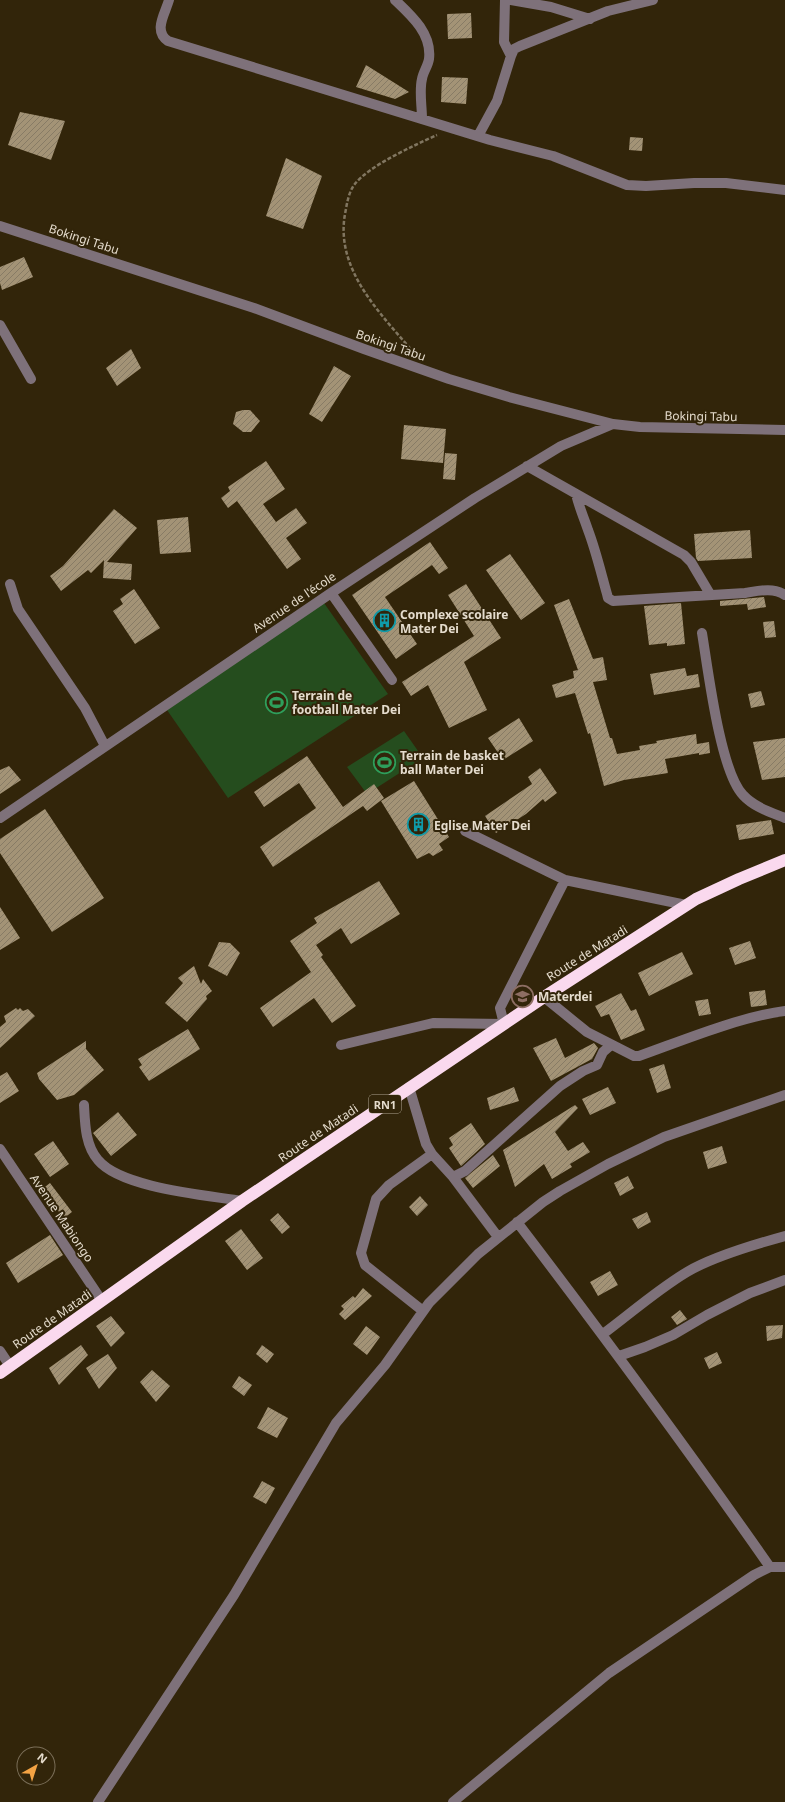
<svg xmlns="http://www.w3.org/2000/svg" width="785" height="1802" font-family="'Noto Sans',sans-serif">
	<defs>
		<pattern id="building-hatch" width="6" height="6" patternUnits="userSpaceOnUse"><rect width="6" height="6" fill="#a39376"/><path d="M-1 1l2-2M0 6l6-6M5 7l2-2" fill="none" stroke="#877b65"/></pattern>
	</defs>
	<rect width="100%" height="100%" fill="#32250a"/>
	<path fill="#254d1e" d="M324,603l64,91 -160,104 -61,-88z
		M404,731l19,27 -56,36 -20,-27z"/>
	<path fill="url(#building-hatch)" d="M471,13l1,25 -24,1 -1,-25z
		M366,65l43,27 -14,7 -39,-12z
		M442,77l26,1 -2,26 -25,-2z
		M20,112l45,9 -14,39 -43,-15z
		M630,137l13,1 -1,13 -13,-1z
		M286,158l36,18 -19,53 -37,-13z
		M24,257l9,20 -31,13 -2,-7v-16z
		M131,349l10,19 -24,18 -11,-18z
		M334,366l17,10 -29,46 -13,-8z
		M243,410h7l10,11 -9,11h-8l-10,-8 3,-12z
		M404,425l42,4 -3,34 -42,-4z
		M445,453l12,1 -2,26 -12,-1z
		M266,461l19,28 -22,15 13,18 20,-14 11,15 -21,15 15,21 -14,10 -50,-68 -9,7 -7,-10 9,-7 -2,-4z
		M114,509l23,19 -30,34 25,2 -1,16 -28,-2 1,-18 -13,13 -3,-3 -27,21 -11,-15 13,-10z
		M188,517l3,35 -31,2 -3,-34z
		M750,530l2,28 -54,3 -2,-3 -2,-24z
		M430,542l18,26 -9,6 -7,-9 -47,32 32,47 -21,15 -44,-64z
		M510,554l35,49 -24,17 -35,-50z
		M466,584l35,54 -37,24 23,48 -38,18 -21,-43 -17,11 -9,-14 72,-46 -26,-41z
		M134,589l26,39 -25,16 -22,-33 10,-7 -3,-5z
		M764,597l2,10 -18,3 -1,-6 -27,2v-5z
		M569,599l24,60 10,-2 4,23 -14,2 17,56h2l5,16 23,-4 -1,-4 18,-3 -1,-2 40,-7 1,10 12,-2 1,11 -11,2v-2l-34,6 3,14 -44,7 -20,6 -14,-53 -2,1 -13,-41 -19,5 -4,-13 22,-7 -1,-7 5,-1 -24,-65z
		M681,603l4,41 -18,2v-3l-18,2 -5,-39z
		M774,621l2,16 -11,1 -2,-16z
		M685,668l2,8 11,-2 2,13 -46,8 -4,-21z
		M761,691l4,14 -14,3 -3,-14z
		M519,718l14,23 -30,19 -15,-22z
		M785,738v39l-23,3 -9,-38z
		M307,756l36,51 31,-23 10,14 -17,13 -4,-5 -90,61 -13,-20 56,-39 -17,-25 -35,24 -10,-15z
		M9,766l12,14 -21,14v-24z
		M540,768l17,25 -12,9 -2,-3 -17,15 -30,19 -11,-17 47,-32 -4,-7z
		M414,781l35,56 -10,7 4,6 -10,6 -4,-3 -12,6 -36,-58z
		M45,809l59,89 -52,34 -52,-79v-14z
		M771,820l3,14 -35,6 -3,-15z
		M379,881l21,33 -49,30 -10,-16 -25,17 7,10 -2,2 35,49 -24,17 -18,-25 -41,29 -13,-19 51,-36 -21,-31 27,-18 -3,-5z
		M0,907l20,31 -20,12z
		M750,941l6,17 -21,7 -6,-17z
		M219,942l11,1 10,10 -13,23 -19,-10z
		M682,952l11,22 -44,22 -11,-23z
		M194,966l7,18 2,-5 9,12 -6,5 1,3 -20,23 -22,-19 18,-20 -5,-5z
		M765,990l2,15 -16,2 -2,-15z
		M621,993l10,18 5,-2 9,21 -24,10 -12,-26 -8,3 -6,-11z
		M708,999l3,15 -12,2 -4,-15z
		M16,1008l2,2 2,-2 3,3 5,-2 7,7 -35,32v-21l6,-5 -2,-6z
		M188,1029l12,20 -51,32 -10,-14 3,-2 -4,-6z
		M556,1038l9,20 29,-15 4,5 -6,11 -41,22 -18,-33z
		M86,1041v8l18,21 -30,25 -17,5 -18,-21 -2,-6z
		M664,1064l7,24 -14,5 -8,-24z
		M7,1072l12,19 -19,12v-27z
		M514,1087l5,14 -29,9 -3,-12z
		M608,1087l8,16 -26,12 -8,-16z
		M575,1105l3,3 -23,24 13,19 15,-9 7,10 -20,12 2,3 -20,12 -8,-15 -29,23 -12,-37z
		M118,1112l19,23 -26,21 -18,-23z
		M471,1123l14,21 -24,22 -12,-18 4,-3 -4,-7z
		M53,1141l16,23 -19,13 -16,-23z
		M722,1146l5,17 -19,6 -5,-17z
		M493,1155l7,11 -27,22 -8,-10z
		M628,1176l6,12 -14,8 -6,-13z
		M50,1183l22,29 -8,6 -23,-28z
		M420,1196l8,9 -11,11 -8,-9z
		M647,1212l4,10 -13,7 -6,-10z
		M278,1213l12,14 -8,7 -12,-14z
		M241,1229l22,29 -16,12 -22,-29z
		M50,1235l13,20 -45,28 -12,-20z
		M610,1271l8,14 -20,11 -8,-14z
		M363,1288l9,8 -27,24 -6,-6 5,-5 -3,-3 12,-10 2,2z
		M680,1310l7,9 -10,6 -6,-8z
		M111,1316l14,17 -14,14 -15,-21z
		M783,1325l-1,13 -15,3 -1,-15z
		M366,1326l14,11 -13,18 -14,-11z
		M81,1345l7,10 -29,30 -10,-17z
		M262,1345l12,9 -7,9 -11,-9z
		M717,1352l5,11 -13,6 -5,-11z
		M108,1354l9,14 -18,21 -13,-21z
		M152,1370l18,16 -14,16 -16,-20z
		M239,1376l13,9 -8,11 -12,-9z
		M268,1407l20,11 -11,20 -20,-10z
		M262,1481l13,7 -9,16 -13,-7z"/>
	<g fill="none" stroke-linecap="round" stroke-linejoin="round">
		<path stroke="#817660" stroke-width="2.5" stroke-dasharray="4 2" stroke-linecap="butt" d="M414,353c-33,-39 -79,-83 -69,-139 2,-10 3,-20 9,-29 14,-19 61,-40 83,-50"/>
		<path stroke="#7e717a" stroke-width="10" d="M169,0c-4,14 -16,31 -1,41l322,99 63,16 74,29 19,1 48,-3h32l59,7
			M395,0c17,16 37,34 34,59 -1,7 -6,13 -7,20 -3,12 0,27 0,40
			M505,0l-1,42 7,14
			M511,0l40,7 39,12
			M478,136l19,-35 14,-45 3,-7 6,-3 88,-35 45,-11
			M0,226l254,82 110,41 85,30 60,18 104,27 27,3 145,3
			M0,325l31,54
			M527,466l157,89 7,7 19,32
			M576,494c3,13 8,24 12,36 8,21 13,43 19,64l1,4 5,3 132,-8c13,-2 28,-6 40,2
			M10,584l8,25 67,99 20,38
			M331,593l61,87
			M702,633c6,36 18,138 41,162 11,12 27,17 42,23
			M0,818l331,-225 144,-95 86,-52 52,-22
			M565,880l121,25
			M544,997l43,35 47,24h5c45,-16 100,-39 146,-45
			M341,1045l92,-22 71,1 -4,-16 65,-128 -100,-49
			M409,1087l17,57 6,10 21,23 12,-6 95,-85 23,-15 14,-6 6,-13 8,-7
			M84,1105c1,18 1,40 14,55 23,28 108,35 144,41
			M0,1149l102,152
			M453,1177l45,60
			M517,1222c87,114 171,228 253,345
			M423,1311l-58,-46 -4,-12 15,-54 13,-14 43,-31
			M603,1334c27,-20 54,-44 84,-62 25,-15 69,-28 98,-36
			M0,1351l10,15
			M619,1356l26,-9 28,-12 34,-20 43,-22 35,-13
			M98,1802l136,-207 102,-172 49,-58 44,-62 49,-49 65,-52 17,-11 48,-27 56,-27 121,-42
			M453,1802l156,-129 145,-98 16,-8h15"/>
		<path stroke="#fad9ee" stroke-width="12" d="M0,1373l242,-172 302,-204 152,-98 43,-20 46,-19"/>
	</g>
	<defs>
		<symbol id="building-ring" viewBox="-11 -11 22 22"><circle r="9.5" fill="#32250a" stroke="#0f9aa8" stroke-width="1.5"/><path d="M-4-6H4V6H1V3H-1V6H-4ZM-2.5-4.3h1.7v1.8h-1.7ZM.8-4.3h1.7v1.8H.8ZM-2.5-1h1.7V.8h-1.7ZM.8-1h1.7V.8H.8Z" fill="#0f9aa8"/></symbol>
		<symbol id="stadium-ring" viewBox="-11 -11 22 22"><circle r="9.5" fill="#32250a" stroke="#2e9e5b" stroke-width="1.5"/><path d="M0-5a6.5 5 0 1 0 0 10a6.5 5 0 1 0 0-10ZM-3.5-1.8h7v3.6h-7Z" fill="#2e9e5b"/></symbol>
		<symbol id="school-ring" viewBox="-11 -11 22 22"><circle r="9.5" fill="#32250a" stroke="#8d6e63" stroke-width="1.5"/><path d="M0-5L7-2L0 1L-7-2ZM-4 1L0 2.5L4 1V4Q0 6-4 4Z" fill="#8d6e63"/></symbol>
	</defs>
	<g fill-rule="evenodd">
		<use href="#building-ring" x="372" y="608" width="25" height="25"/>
		<use href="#stadium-ring" x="264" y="690" width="25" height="25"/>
		<use href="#stadium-ring" x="372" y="750" width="25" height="25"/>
		<use href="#building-ring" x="406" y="812" width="25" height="25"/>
		<use href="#school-ring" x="510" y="984" width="25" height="25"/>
	</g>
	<g text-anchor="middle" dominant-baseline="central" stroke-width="4" stroke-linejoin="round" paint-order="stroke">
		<rect fill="#32250a" stroke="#afa592" stroke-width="1" x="369" y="1095" width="32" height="18" rx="3"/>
		<g font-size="11" font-weight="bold" fill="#e5dccd">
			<text x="385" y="1104">RN1</text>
		</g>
		<g font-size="12" fill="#e5dccd" stroke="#32250a">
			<text transform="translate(84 239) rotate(18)">Bokingi Tabu</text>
			<text transform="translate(391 345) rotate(19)">Bokingi Tabu</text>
			<text transform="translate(701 416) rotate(1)">Bokingi Tabu</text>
			<text transform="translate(294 602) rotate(-34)">Avenue de l'école</text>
			<text transform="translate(587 953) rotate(-32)">Route de Matadi</text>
			<text transform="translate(318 1133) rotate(-34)">Route de Matadi</text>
			<text transform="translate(62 1218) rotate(56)">Avenue Mabiongo</text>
			<text transform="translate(52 1319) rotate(-35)">Route de Matadi</text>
		</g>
		<g font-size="12" font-weight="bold" fill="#e5dccd" stroke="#32250a" text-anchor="start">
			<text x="400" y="614">Complexe scolaire<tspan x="400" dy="14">Mater Dei</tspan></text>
			<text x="292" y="695">Terrain de<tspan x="292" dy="14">football Mater Dei</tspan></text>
			<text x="400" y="755">Terrain de basket<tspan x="400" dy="14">ball Mater Dei</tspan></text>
			<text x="434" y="825">Eglise Mater Dei</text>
			<text x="538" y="996">Materdei</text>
		</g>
	</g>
	<g transform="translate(36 1766) rotate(39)"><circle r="19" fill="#32250a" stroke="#7a6e58"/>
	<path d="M0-3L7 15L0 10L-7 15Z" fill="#f4a344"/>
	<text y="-6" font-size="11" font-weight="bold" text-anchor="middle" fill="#e5dccd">N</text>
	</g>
</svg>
